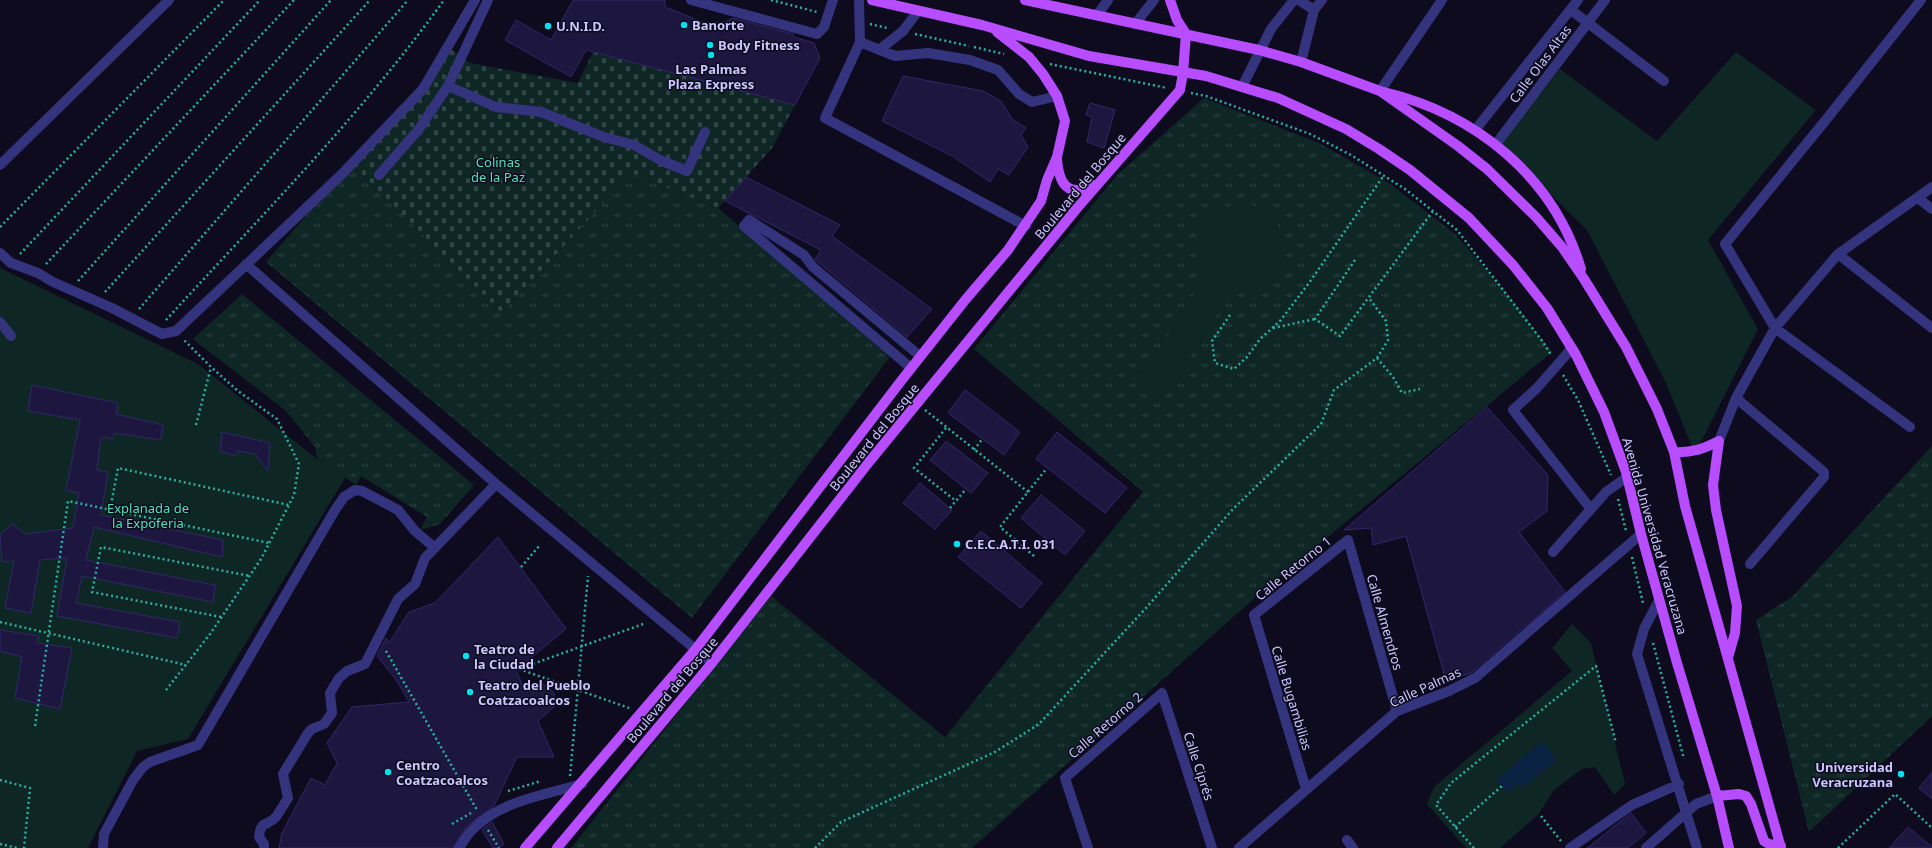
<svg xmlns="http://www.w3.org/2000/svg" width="1932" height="848" font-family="'Noto Sans',sans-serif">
	<defs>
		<pattern id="grass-tufts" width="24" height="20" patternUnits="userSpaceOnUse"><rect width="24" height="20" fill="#0e2725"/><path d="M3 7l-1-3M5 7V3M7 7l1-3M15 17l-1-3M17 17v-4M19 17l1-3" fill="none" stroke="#304546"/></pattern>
		<pattern id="cemetery-stones" width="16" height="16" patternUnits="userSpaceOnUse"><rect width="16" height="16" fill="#0e2725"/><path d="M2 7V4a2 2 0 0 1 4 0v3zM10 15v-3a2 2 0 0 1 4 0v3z" fill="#304546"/></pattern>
	</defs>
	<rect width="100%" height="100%" fill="#0d0b1d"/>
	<path fill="url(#grass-tufts)" d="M1204,98l115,45 70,40 66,51 49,56 48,62 -286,236 -294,260h-401l200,-252 174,141 198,-245 -169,-143 143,-174z
		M351,164l151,149 129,-140 87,35 172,149 -198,261 -426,-356z
		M242,294l232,191 -34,39 -20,6 7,-13 -66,-41 -5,9 -39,-26 -2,-12 -29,-36 -93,-72z
		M1932,446v270l-123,116 -53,-212 37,-24z"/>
	<path fill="url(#cemetery-stones)" d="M448,47l22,16 108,20 15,-31 202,53 -23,43 -54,60 -87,-35 -129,140 -151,-149 45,-48z"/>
	<path fill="#0e2725" d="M1736,52l80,58 -108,130 50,89 -63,125 -29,-71 -79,-153 -88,-86 61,-75 97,72z
		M1242,203c10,2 20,4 28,11 22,21 21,61 -9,75 -10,5 -20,4 -30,4l-72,112 -24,-18 70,-111c-2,-4 -6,-9 -7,-14 -11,-34 13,-55 44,-59z
		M0,268l198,96 119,95 28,19 -157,261 -51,12 -49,97h-88z
		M1572,624l19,19 34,141 -11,11 -19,-28 -13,2 -28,21 -16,25 -38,33h-34l-39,-44 7,-17 138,-116 -20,-23z"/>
	<path fill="#0a2141" d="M1542,741l15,19 -34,28 -5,-5 -11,9 -11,-12z"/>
	<path fill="#1d163e" stroke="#32276b" d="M573,0h92v7l40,16 20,-1 8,-4 60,16 1,3 20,6 6,15 -25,47 -209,-55 -15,27 -66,-37 11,-20 35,20z
		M903,76l80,15 18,10 11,18 14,9 -5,7 7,12 -19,28 -11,-6 -8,13 -36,-25 -72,-36z
		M1090,103l25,7 -11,38 -17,-6 5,-25 -6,-2z
		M746,177l94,48 -8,11 100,73 -25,28 -89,-75 -3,-3 6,-9 -96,-49z
		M32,385l86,18 -2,11 47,11 -2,15 -47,-7 -1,6 -12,-2 -4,33 11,2 -7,43 122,25 -1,17 -128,-30 -8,33 129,25 -2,17 -131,-26 -6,27 104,19 -3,16 -120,-22 10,-58 -27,2 -9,53 -26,-5 9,-47 -12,1 -2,-28 13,-10 12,10 48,-6 6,-35 -13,-3 14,-70 -52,-9z
		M965,390l55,42 -16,23 -56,-42z
		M1487,407l61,68 -1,36 -28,21 46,60 -94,81 -25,8 -40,-145 -33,9 -2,-17 -27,2z
		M222,432l48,11 -2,28 -13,-17 -17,-3 -2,5 -16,-5z
		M1057,432l70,56 -22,25 -69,-54z
		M946,441l42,32 -17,20 -41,-33z
		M920,483l32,27 -17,19 -32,-26z
		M1041,495l44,36 -20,24 -44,-37z
		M981,531l61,52 -21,25 -63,-51z
		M498,537l68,92 -50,41 8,19 10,-5h8l7,3 5,6v14l-16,14 16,36h-37l-23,49 -27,20 -14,22h-174l3,-15 29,-55 14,7 12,-22 -10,-20 25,-36 57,-5 -12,-21 -20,-25 9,-18 3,5 20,-31 26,-9z
		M0,630l39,6 -2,7 35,5 -12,61 -45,-11 7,-41 -22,-6z
		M1932,772v27l-13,-11z
		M1631,813l15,20 -18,15h-41z
		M492,822l12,22 -6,4h-5l-11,-18z
		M1908,827l24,20v1h-43z"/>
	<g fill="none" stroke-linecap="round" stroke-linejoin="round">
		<path stroke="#28b1a4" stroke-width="2.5" stroke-dasharray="2 3" stroke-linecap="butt" d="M771,0l46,12
			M870,24l17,4
			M915,34l54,12
			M974,47l30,7
			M1050,64l117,24
			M1191,93l15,3 104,38 41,21 54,34 52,41 86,112 8,13
			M0,227l224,-227
			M20,254l240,-254
			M1355,260l-40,59 25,17 93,-125
			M46,264l248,-264
			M78,281l253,-281
			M105,292l265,-292
			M139,309l269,-309
			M1230,315l-18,26 3,22 19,6 13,-12 13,-18 20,-18 29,-38 75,-108
			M166,320c95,-104 195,-205 278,-320
			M1273,328l42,-9
			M1377,358l16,19 9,16 18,-4
			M1563,375l15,25 33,75
			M925,410l103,82
			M196,425l15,-58
			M946,428l-32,40 42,33
			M974,450l9,-12
			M1618,499l8,32
			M950,508l16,-19
			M110,510l8,-42 171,37
			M1034,556l-34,-29 47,-59
			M1632,557l11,46
			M521,567l19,-22
			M221,617l-129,-25 9,-45 149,29
			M0,622l186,43
			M1653,643l31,116
			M386,651l91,159
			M519,669l127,-46
			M519,669l110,39
			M166,690l44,-56 51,-75 33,-64 5,-31 -22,-45 -39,-28 -27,-24 -28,-28
			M35,726l33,-225 201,42
			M570,776l18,-200
			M0,780l30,8 -6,60
			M508,791l33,-10
			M1541,816l20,25
			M452,824l19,-11
			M1455,827l47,-41
			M488,830l11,18
			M0,844l18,4
			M815,848l26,-26 154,-70 44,-28 107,-116 87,-99 88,-85 13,-34 43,-32 11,-18 -2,-19 -17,-23
			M1474,848l-38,-43 15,-22 145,-117 20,77
			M1838,848l57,-54 37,34"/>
		<path stroke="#34347e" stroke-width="10" d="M488,0l-40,86 48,21 45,5 63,25 30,8 26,15 27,11 18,-39
			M691,0l126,34 7,-7 9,-27
			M859,0l1,42 -35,76 201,108
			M1299,0l15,10
			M1571,10l93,71
			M1097,15l11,-15
			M1135,24l19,-24
			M860,42l35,14 33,-3 42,7 28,10 21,24 13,8 25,-6
			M879,50l24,-19 15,-20
			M1301,62l13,-52 8,-10
			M1242,87l29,-58 23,-29
			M1380,91l62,-91
			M1476,129l102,-129
			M1496,144l109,-144
			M0,165l169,-165
			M379,175l40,-46 29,-43
			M1918,198l14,11
			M0,253l11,10 27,10 15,9 59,26 44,23 6,3 14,-3 165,-156 82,-86 52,-89
			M1838,254l94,74
			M246,264l250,220 216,179
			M0,322l11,14
			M1572,348l-35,40 -24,22 77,98
			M911,368l-167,-142 5,-6 55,35 9,12 107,89
			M1736,398l88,74v5l-74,87
			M1910,427l-135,-99 -50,-84 104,-128 92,-116
			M1719,441l17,-43 39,-70 63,-74 94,-67
			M1553,552l53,-60 21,-15
			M1659,600l-15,29 -7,25 60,194
			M1306,789l-52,-174 94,-75 49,171
			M1347,840l6,8
			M103,848l1,-14 29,-54 10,-13 7,-5 48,-17 137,-235 9,-13 11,-7 7,1 36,19 17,21 20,17
			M264,848v-4l-5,-7c2,-18 8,-10 17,-20 4,-6 8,-13 12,-19l-5,-24 25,-41 4,-4 12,-5 8,-11 -2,-20 9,-15 8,-7 18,-7 33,-65 17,-15 10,-26 71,-74
			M459,848c4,-6 8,-13 13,-18 28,-29 72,-35 110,-46
			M1088,848l-23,-70 97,-85 50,155
			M1239,848l158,-137 52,-20 26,-13 166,-144
			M1570,848l62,-43 47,-21
			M1646,848l50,-44 21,-8"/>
		<path stroke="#b74dff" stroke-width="10" d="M872,0l110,25 107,31 117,20 72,22 68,31 33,20 31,21 59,48 44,47 34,43 29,47 28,57 22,60 15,62 36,129 40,133 12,52
			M1025,0l234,50 42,12 79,29 78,55 29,23 49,48 26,30 22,32 42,68 31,62 17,43 11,54 96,342
			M1384,92c92,22 170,85 197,177
			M1057,159c2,26 11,39 38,26
			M1719,441l-6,44 3,25 21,96 -2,27 -7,25
			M1674,452c18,1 29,-3 45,-11
			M1717,796l22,-2 7,2 5,8 13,37 5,3 12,2
			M525,848l170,-198 206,-269 65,-82 42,-49 33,-49 6,-21 10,-23 8,-36 -8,-25 -14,-22 -14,-17 -32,-25
			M557,848l155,-185 157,-201 209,-255 102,-117 3,-17 3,-39 -9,-14 -7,-20"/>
	</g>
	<g fill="#00e1f1" stroke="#0d0b1d" stroke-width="1.5">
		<circle cx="684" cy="25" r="4"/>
		<circle cx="548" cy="26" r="4"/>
		<circle cx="710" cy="45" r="4"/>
		<circle cx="711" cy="55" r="4"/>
		<circle cx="957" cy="544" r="4"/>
		<circle cx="466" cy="656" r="4"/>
		<circle cx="470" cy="692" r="4"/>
		<circle cx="388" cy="772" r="4"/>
		<circle cx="1901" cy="774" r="4"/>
	</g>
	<g text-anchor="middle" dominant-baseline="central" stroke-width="3" stroke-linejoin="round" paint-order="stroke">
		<g font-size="13" font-weight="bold" fill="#cbc6ff" stroke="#0d0b1d" text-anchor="start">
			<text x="692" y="25">Banorte</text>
			<text x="556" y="26">U.N.I.D.</text>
			<text x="718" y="45">Body Fitness</text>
			<text x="711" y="69" text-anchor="middle">Las Palmas<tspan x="711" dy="15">Plaza Express</tspan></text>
			<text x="965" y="544">C.E.C.A.T.I. 031</text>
			<text x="474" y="649">Teatro de<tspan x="474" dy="15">la Ciudad</tspan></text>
			<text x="478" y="685">Teatro del Pueblo<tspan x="478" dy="15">Coatzacoalcos</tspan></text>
			<text x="396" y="765">Centro<tspan x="396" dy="15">Coatzacoalcos</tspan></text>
			<text x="1893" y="767" text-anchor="end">Universidad<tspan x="1893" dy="15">Veracruzana</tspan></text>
		</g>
		<g font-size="13" fill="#cbc6ff" stroke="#0d0b1d">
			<text transform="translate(1540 64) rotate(-53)">Calle Olas Altas</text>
			<text transform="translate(1080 186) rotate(-50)">Boulevard del Bosque</text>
			<text transform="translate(874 437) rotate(-51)">Boulevard del Bosque</text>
			<text transform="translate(1655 536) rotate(74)">Avenida Universidad Veracruzana</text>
			<text transform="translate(1293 568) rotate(-39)">Calle Retorno 1</text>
			<text transform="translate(1385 622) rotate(74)">Calle Almendros</text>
			<text transform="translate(1425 687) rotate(-25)">Calle Palmas</text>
			<text transform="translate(672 690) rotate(-50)">Boulevard del Bosque</text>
			<text transform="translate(1292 698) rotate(73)">Calle Bugambilias</text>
			<text transform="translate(1105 725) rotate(-41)">Calle Retorno 2</text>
			<text transform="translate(1199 766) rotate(72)">Calle Ciprés</text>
		</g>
		<g font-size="13" fill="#4fe2b9" stroke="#0d0b1d">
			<text x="498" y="162">Colinas<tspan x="498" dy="15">de la Paz</tspan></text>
			<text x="148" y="508">Explanada de<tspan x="148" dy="15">la Expoferia</tspan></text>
		</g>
	</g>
</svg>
